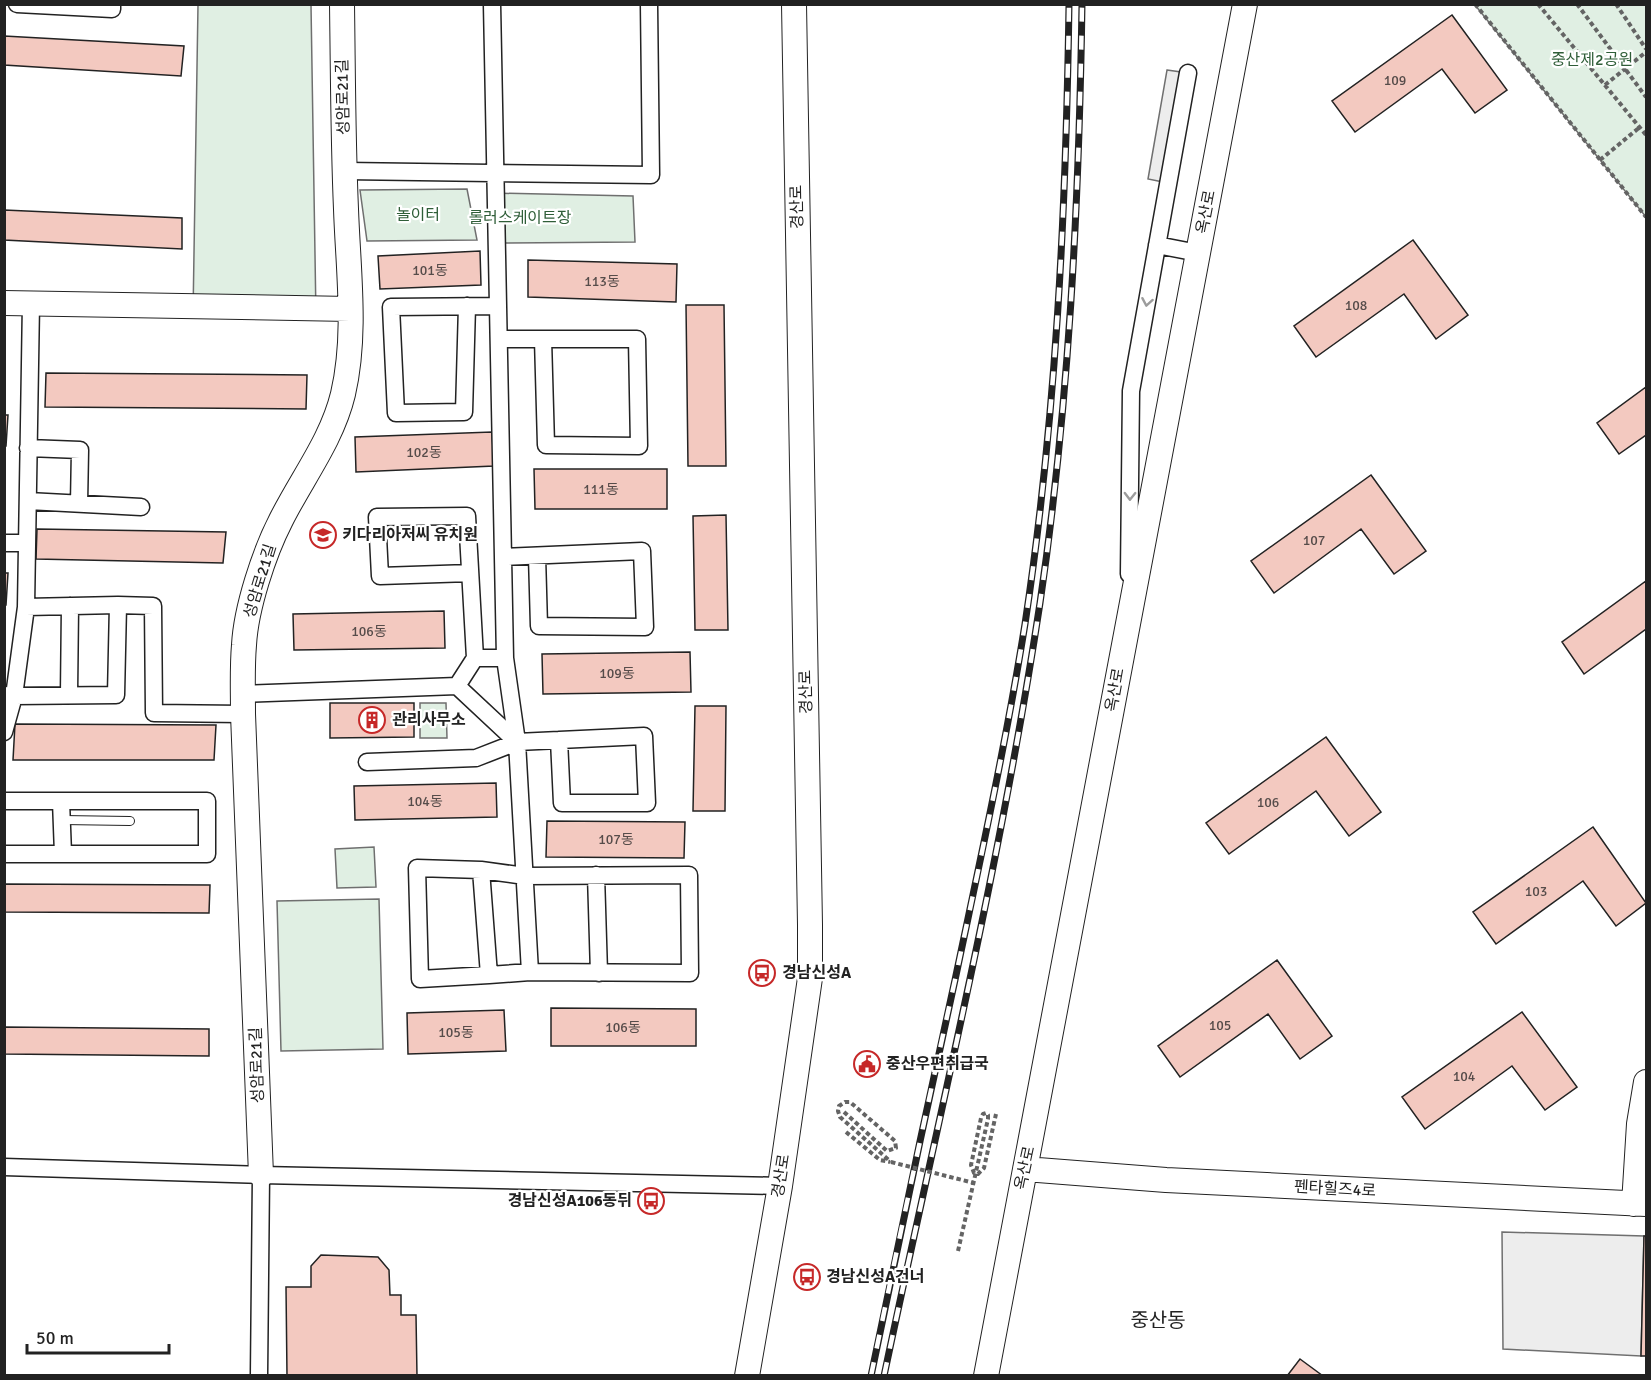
<svg xmlns="http://www.w3.org/2000/svg" width="1651" height="1380" font-family="Signika,'Noto Sans KR',sans-serif">
	<rect width="100%" height="100%" fill="#fff"/>
	<path fill="#e0efe3" stroke="#6f6f6f" stroke-width="1.5" d="M198,5h113l5,312 -123,-2z
		M1475,5h171v212z
		M467,189l10,51 -110,1 -7,-51z
		M491,193l142,3 2,46 -136,1z
		M420,703h26l1,35h-27z
		M374,847l2,40 -39,1 -2,-39z
		M379,899l4,150 -102,2 -4,-150z"/>
	<path fill="#ededed" stroke="#6f6f6f" stroke-width="1.5" d="M1167,70l21,3 -20,110 -20,-4z
		M1502,1232l142,4 -3,120 -138,-7z"/>
	<path fill="#f3c9c0" stroke="#222" stroke-width="1.5" d="M1452,15l55,75 -32,23 -33,-44 -87,63 -23,-31z
		M4,36l180,10 -3,30 -177,-11z
		M4,210l178,8v31l-178,-9z
		M1413,240l55,75 -32,24 -32,-45 -88,63 -22,-31z
		M480,251l1,34 -101,4 -2,-33z
		M528,260l149,4 -1,38 -148,-5z
		M686,305h38l2,161h-38z
		M46,373l261,2 -1,34 -261,-2z
		M1646,387v48l-27,19 -22,-31z
		M4,415h4l-2,31h-2z
		M492,432l2,34 -138,6 -1,-35z
		M534,469h133v40h-132z
		M1371,475l55,76 -32,23 -33,-45 -87,64 -23,-32z
		M726,515l2,115h-33l-2,-114z
		M37,529l189,3 -3,31 -187,-4z
		M4,573h4l-2,32h-2z
		M1646,581v48l-62,45 -22,-32z
		M444,611l1,37 -151,2 -1,-36z
		M690,652l1,40 -148,2 -1,-40z
		M330,703h84v34l-84,1z
		M695,706h31l-1,105h-32z
		M15,724l201,1 -2,35h-201z
		M1326,737l55,75 -32,24 -33,-45 -87,63 -23,-31z
		M496,783l1,34 -142,3 -1,-34z
		M547,821l138,1 -1,36 -138,-1z
		M1593,827l53,76 -30,23 -33,-45 -87,63 -23,-32z
		M4,884l206,1 -1,28 -205,-1z
		M1277,960l55,76 -32,23 -32,-45 -88,63 -22,-31z
		M551,1008l145,1v37h-145z
		M504,1010l2,41 -98,3 -1,-41z
		M1522,1012l55,75 -32,23 -33,-44 -87,63 -23,-32z
		M4,1027l205,2v27l-205,-2z
		M1644,1236h2v120h-5z
		M321,1255l57,2 11,13 1,25h11v20h15l1,61h-130l-1,-89h25v-21z
		M1300,1359l23,17h-36z"/>
	<g fill="none" stroke-linecap="round" stroke-linejoin="round">
		<defs>
			<path id="lane" d="M62,820l68,1"/>
			<path id="street" d="M17,4l95,5v-5
				M492,4l13,654
				M345,171l306,4 -2,-171
				M1157,245l41,8
				M467,306l-3,106 -68,1 -5,-106 107,-1
				M499,339h138l2,107 -93,-1 -3,-106
				M28,448l52,2 -1,54
				M28,501l113,6
				M4,543h23
				M503,557l139,-6 3,76 -106,-1 -2,-70
				M470,573l-90,3 -3,-59 90,-1 8,142
				M1129,574l2,-183 57,-318
				M118,605l35,1 1,107 89,1
				M26,607l92,-2 -2,90 -102,1 12,-89 5,-304
				M457,686l18,-28h30l12,84 13,230 160,1 -1,-98 -164,1 -44,-6 8,105 41,-3
				M69,694l1,-88
				M243,694l214,-8 60,56 127,-6 3,67h-85l-3,-63
				M4,695l10,1 -10,36
				M367,762l109,-4 41,-16
				M4,801h203v53h-203
				M61,801l2,53
				M481,870l-64,-2 3,111 69,-4
				M596,875l3,98
				M4,1167l257,8 519,11
				M259,1376l2,-201"/>
			<path id="secondary" d="M4,303l346,6
				M1025,1169l141,11 480,24
				M261,1175l-18,-461c0,-23 -1,-46 1,-69 2,-37 20,-92 37,-125 21,-42 51,-80 62,-126 14,-60 5,-125 3,-185 -3,-68 -3,-136 -4,-205
				M1634,1204l5,-80 7,-42
				M747,1376l33,-190 30,-208v-53l-16,-921
				M986,1376l259,-1372"/>
		</defs>
		<use href="#lane" stroke="#222" stroke-width="10"/>
		<use href="#street" stroke="#222" stroke-width="19"/>
		<use href="#secondary" stroke="#222" stroke-width="26"/>
		<path stroke="#646464" stroke-width="4" stroke-dasharray="4.5 3" stroke-linecap="butt" d="M1475,4l171,213
			M1538,4l108,131
			M1577,4l69,93
			M1616,4l30,45
			M1605,85l41,-33
			M1600,160l40,-33
			M844,1112l43,39 9,-3 -1,-7 -45,-39h-5l-6,4 -1,5 2,6 51,45
			M846,1132l34,28 10,2
			M958,1251l30,-132v-4l-2,-2 -3,1 -2,4 -10,47 3,8 4,1 6,-6 12,-54"/>
		<use href="#lane" stroke="#fff" stroke-width="8"/>
		<use href="#street" stroke="#fff" stroke-width="16"/>
		<use href="#secondary" stroke="#fff" stroke-width="24"/>
		<defs>
			<path id="rail" d="M871,1376c27,-133 55,-264 84,-396 25,-119 51,-237 70,-356 31,-205 41,-413 44,-620
				M884,1376c54,-257 117,-514 156,-773 29,-198 39,-399 42,-599"/>
		</defs>
		<use href="#rail" stroke="#222" stroke-width="7"/>
		<use href="#rail" stroke="#fff" stroke-width="4.5" stroke-dasharray="14" stroke-linecap="butt"/>
		<path stroke="#646464" stroke-width="4" stroke-dasharray="4.5 3" stroke-linecap="butt" d="M891,1162l83,21"/>
	</g>
	<defs><path id="oneway-chevron" d="M-2-3.5L2.5 0L-2 3.5" fill="none" stroke-width="1.6" stroke-linecap="round" stroke-linejoin="round" transform="scale(1.5)"/></defs>
	<g stroke="#9c9c9c">
		<use href="#oneway-chevron" transform="translate(1147 302) rotate(100)"/>
		<use href="#oneway-chevron" transform="translate(1130 496) rotate(91)"/>
	</g>
	<defs>
		<symbol id="school-ring" viewBox="-11 -11 22 22"><circle r="9.5" fill="#fff" stroke="#c62828" stroke-width="1.5"/><path d="M0-5L7-2L0 1L-7-2ZM-4 1L0 2.5L4 1V4Q0 6-4 4Z" fill="#c62828"/></symbol>
		<symbol id="building-ring" viewBox="-11 -11 22 22"><circle r="9.5" fill="#fff" stroke="#c62828" stroke-width="1.5"/><path d="M-4-6H4V6H1V3H-1V6H-4ZM-2.5-4.3h1.7v1.8h-1.7ZM.8-4.3h1.7v1.8H.8ZM-2.5-1h1.7V.8h-1.7ZM.8-1h1.7V.8H.8Z" fill="#c62828"/></symbol>
		<symbol id="bus-ring" viewBox="-11 -11 22 22"><circle r="9.5" fill="#fff" stroke="#c62828" stroke-width="1.5"/><path d="M-5-6H5V4H4V6H2V4H-2V6H-4V4H-5ZM-3.5-4V0h7V-4ZM-3.5 1.2v1.5H-2V1.2ZM2 1.2v1.5H3.5V1.2Z" fill="#c62828"/></symbol>
		<symbol id="civic-ring" viewBox="-11 -11 22 22"><circle r="9.5" fill="#fff" stroke="#c62828" stroke-width="1.5"/><path d="M-.6-6.5H3V-4.5H.6V-3L4-1V1h2V6H-6V1h2V-1L-.6-3ZM-1.2 2.5V6h2.4V2.5Z" fill="#c62828"/></symbol>
	</defs>
	<g fill-rule="evenodd">
		<use href="#school-ring" x="308" y="520" width="30" height="30"/>
		<use href="#building-ring" x="357" y="705" width="30" height="30"/>
		<use href="#bus-ring" x="747" y="958" width="30" height="30"/>
		<use href="#civic-ring" x="852" y="1049" width="30" height="30"/>
		<use href="#bus-ring" x="636" y="1186" width="30" height="30"/>
		<use href="#bus-ring" x="792" y="1262" width="30" height="30"/>
	</g>
	<g text-anchor="middle" dominant-baseline="central" stroke-width="4.5" stroke-linejoin="round" paint-order="stroke">
		<g font-size="14" fill="#564c4a">
			<text x="1395" y="80">109</text>
			<text x="430" y="270">101동</text>
			<text x="602" y="281">113동</text>
			<text x="1356" y="305">108</text>
			<text x="424" y="452">102동</text>
			<text x="601" y="489">111동</text>
			<text x="1314" y="540">107</text>
			<text x="369" y="631">106동</text>
			<text x="617" y="673">109동</text>
			<text x="425" y="801">104동</text>
			<text x="1268" y="802">106</text>
			<text x="616" y="839">107동</text>
			<text x="1536" y="891">103</text>
			<text x="1220" y="1025">105</text>
			<text x="623" y="1027">106동</text>
			<text x="456" y="1032">105동</text>
			<text x="1464" y="1076">104</text>
		</g>
		<g font-size="16" fill="#2f5e38" stroke="#fff">
			<text x="1592" y="60">중산제2공원</text>
			<text x="418" y="215">놀이터</text>
			<text x="520" y="218">롤러스케이트장</text>
		</g>
		<g font-size="16" fill="#222" stroke="#fff">
			<text transform="translate(343 97) rotate(-91)">성암로21길</text>
			<text transform="translate(797 207) rotate(-91)">경산로</text>
			<text transform="translate(1206 212) rotate(-79)">옥산로</text>
			<text transform="translate(260 581) rotate(-73)">성암로21길</text>
			<text transform="translate(1115 690) rotate(-80)">옥산로</text>
			<text transform="translate(806 692) rotate(-91)">경산로</text>
			<text transform="translate(257 1065) rotate(-92)">성암로21길</text>
			<text transform="translate(1025 1168) rotate(-78)">옥산로</text>
			<text transform="translate(781 1176) rotate(-81)">경산로</text>
			<text transform="translate(1335 1189) rotate(3)">펜타힐즈4로</text>
		</g>
		<g font-size="16" font-weight="bold" fill="#222" stroke="#fff" text-anchor="start">
			<text x="342" y="535">키다리아저씨 유치원</text>
			<text x="392" y="720">관리사무소</text>
			<text x="782" y="973">경남신성A</text>
			<text x="886" y="1064">중산우편취급국</text>
			<text x="632" y="1201" text-anchor="end">경남신성A106동뒤</text>
			<text x="826" y="1277">경남신성A건너</text>
		</g>
		<g font-size="20" fill="#222" stroke="#fff">
			<text x="1158" y="1320">중산동</text>
		</g>
	</g>
	<rect width="1651" height="1380" fill="none" stroke="#222222" stroke-width="12"/>
	<path d="M27 1344v9h142v-9" fill="none" stroke="#222222" stroke-width="3"/>
	<text x="36" y="1344" font-size="18" fill="#222222" stroke="#ffffff" stroke-width="4.5" paint-order="stroke">50 m</text>
</svg>
